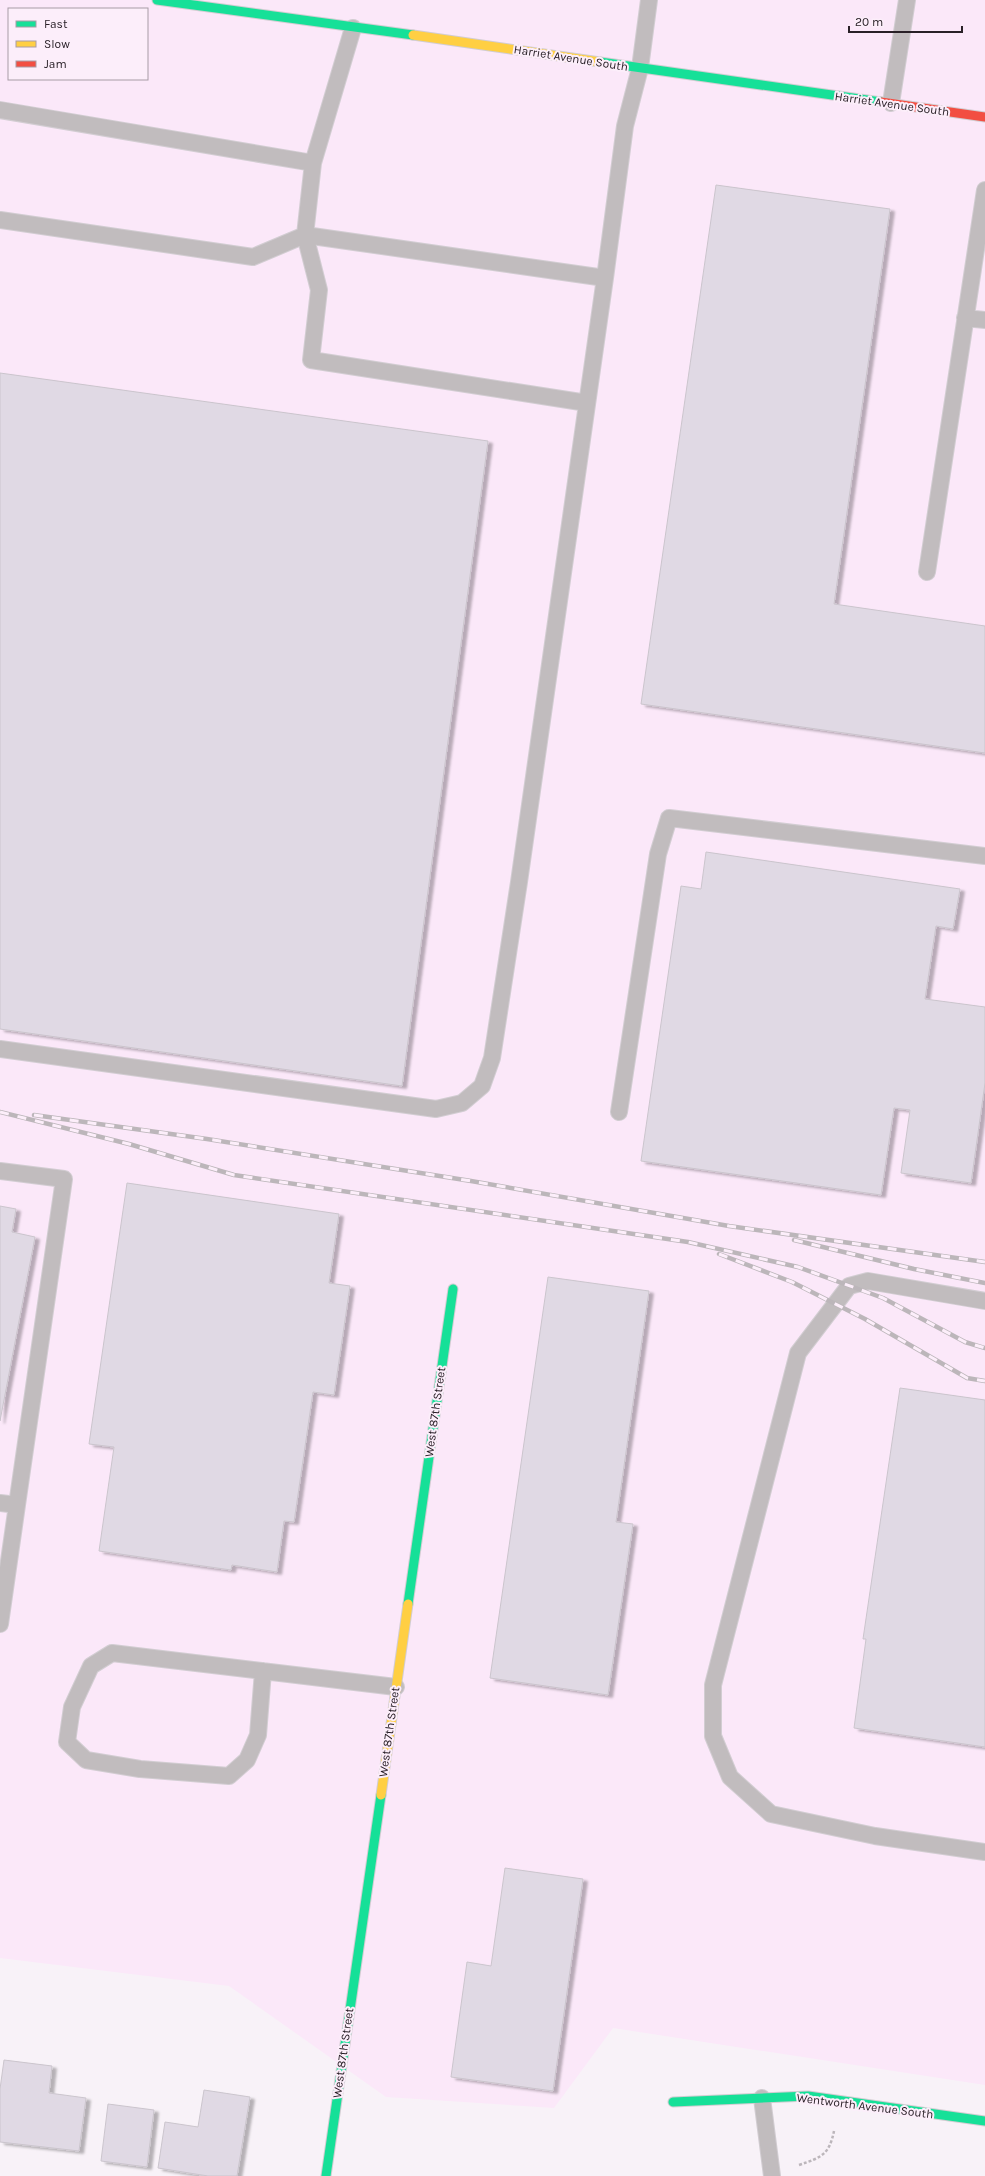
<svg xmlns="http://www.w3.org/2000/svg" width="985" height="2176" font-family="Karla,sans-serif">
	<defs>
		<filter id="shadow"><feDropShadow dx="4.5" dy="2.5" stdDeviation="1" flood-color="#0004"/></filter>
	</defs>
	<rect width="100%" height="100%" fill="#f8f2f8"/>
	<path fill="#fbe8f9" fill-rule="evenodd" d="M0,0h985v2085l-372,-57 -59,80 -168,-11 -157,-111 -229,-28zM9,9h138v70h-138z"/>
	<path fill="#e0d9e4" stroke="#cbc5cd" filter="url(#shadow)" d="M716,185l174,24 -56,395 151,22v127l-344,-49z
		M0,373l488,68 -86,645 -402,-57z
		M706,852l254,37 -7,40 -17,-3 -11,73 60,8v76l-14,100 -70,-10 9,-63 -16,-2 -13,87 -240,-34 40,-275 20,3z
		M127,1183l212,31 -10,69 21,3 -16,109 -21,-3 -19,130 -10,-1 -7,51 -45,-7 -1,5 -132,-19 15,-104 -25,-3z
		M0,1206l16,3 -4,23 23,5 -35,184z
		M548,1277l101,14 -33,231 17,2 -25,171 -118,-17z
		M900,1388l85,12v347l-131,-19 12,-89h-3z
		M505,1868l78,11 -30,212 -102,-14 16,-115 24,4z
		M4,2060l48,6 -3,27 37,5 -7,53 -79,-9v-53z
		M204,2090l46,7 -13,79h-29l-50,-8 7,-46 33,5z
		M108,2104l46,6 -7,57 -46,-6z"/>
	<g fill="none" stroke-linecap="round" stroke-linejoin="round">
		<defs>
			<path id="lane" d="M891,103l16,-103
				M0,110l313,53 -8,72 300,43 20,-152 15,-58 9,-68
				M313,163l40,-135
				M0,220l253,37 52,-22 14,55 -8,70 276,43
				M965,318l20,2
				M927,572l58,-382
				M0,1049l436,60 26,-6 20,-17 10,-28 27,-176 86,-604
				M619,1112l39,-258 11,-36 316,38
				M0,1171l64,8 -47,326
				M985,1301l-117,-20 -19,5 -51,67 -85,332v51l17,41 41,37 104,22 110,16
				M0,1503l17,2 -17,119
				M263,1671l-5,64 -11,25 -18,16 -89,-7 -54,-9 -19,-18 5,-35 19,-41 21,-13 284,34
				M762,2098l10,78"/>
			<path id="fast" d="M157,0l256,35
				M600,62l281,40
				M408,1604l45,-315
				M673,2102l135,-6 177,25
				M326,2176l55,-381"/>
			<path id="slow" d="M413,35l187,27
				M381,1795l27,-191"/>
			<path id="jam" d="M881,102l104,15"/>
		</defs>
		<use href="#lane" stroke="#d2cdd2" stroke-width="18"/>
		<use href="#fast" stroke="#d2cdd2" stroke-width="11"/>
		<use href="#slow" stroke="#d2cdd2" stroke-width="11"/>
		<use href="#jam" stroke="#d2cdd2" stroke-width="11"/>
		<path stroke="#bcb6bb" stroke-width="2.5" stroke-dasharray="3 2" stroke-linecap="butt" d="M799,2165c23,-8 30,-10 35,-34"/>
		<use href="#lane" stroke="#c1bcbe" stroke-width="16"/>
		<use href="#fast" stroke="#16e098" stroke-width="9"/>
		<use href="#slow" stroke="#ffcf43" stroke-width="9"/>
		<use href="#jam" stroke="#f24e42" stroke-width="9"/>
		<defs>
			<path id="rail" d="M0,1112l129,32 105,31 454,67 110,25 85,31 82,44 20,6
				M34,1115l173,24 264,42 258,45 256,36
				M794,1240l120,29 71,14
				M719,1254l73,28 73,37 102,59 18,3"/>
		</defs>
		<use href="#rail" stroke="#bcb6ba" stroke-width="4.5"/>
		<use href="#rail" stroke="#fceefa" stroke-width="3" stroke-dasharray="9" stroke-linecap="butt"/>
	</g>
	<g text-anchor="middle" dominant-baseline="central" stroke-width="4" stroke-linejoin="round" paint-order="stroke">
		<g font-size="12" fill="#292027" stroke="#fceefa">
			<text transform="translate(571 58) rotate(9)">Harriet Avenue South</text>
			<text transform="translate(892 104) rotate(8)">Harriet Avenue South</text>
			<text transform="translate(435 1412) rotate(-82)">West 87th Street</text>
			<text transform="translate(389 1732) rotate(-82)">West 87th Street</text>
			<text transform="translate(343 2053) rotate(-82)">West 87th Street</text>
			<text transform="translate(865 2106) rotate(7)">Wentworth Avenue South</text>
		</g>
	</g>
	<rect x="8" y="8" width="140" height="72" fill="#fceefa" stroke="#a89ca6"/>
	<rect x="16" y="21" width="20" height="6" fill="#16e098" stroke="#a89ca6"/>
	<text x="44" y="28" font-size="12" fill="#292027">Fast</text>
	<rect x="16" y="41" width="20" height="6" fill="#ffcf43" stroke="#a89ca6"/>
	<text x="44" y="48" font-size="12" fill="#292027">Slow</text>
	<rect x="16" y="61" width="20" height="6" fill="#f24e42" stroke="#a89ca6"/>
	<text x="44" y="68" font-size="12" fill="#292027">Jam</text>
	<path d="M849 26v6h113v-6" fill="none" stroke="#292027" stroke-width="2"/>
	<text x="855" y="26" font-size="12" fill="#292027" stroke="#fceefa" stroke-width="3" paint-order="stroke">20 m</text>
</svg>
